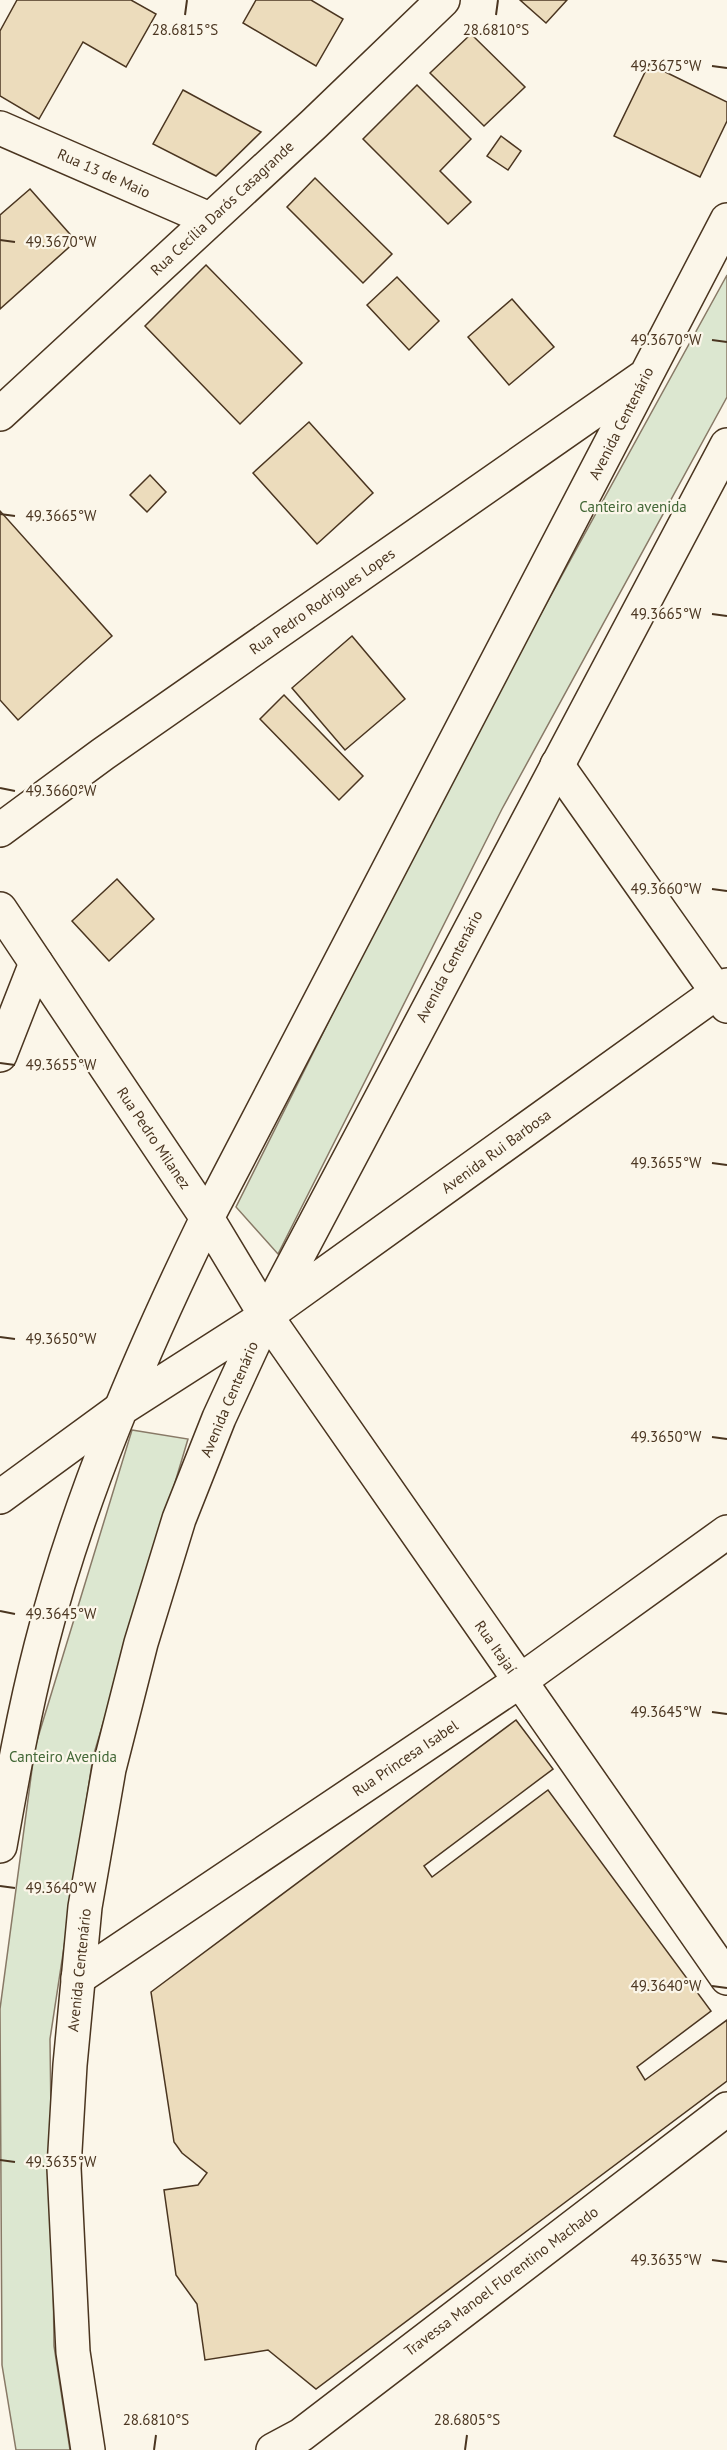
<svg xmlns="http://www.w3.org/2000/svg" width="727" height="2450" font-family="'PT Sans',sans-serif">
	<rect width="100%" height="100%" fill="#fbf6e9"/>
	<path fill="#dce7d0" stroke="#887966" stroke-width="1.5" d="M727,275v122l-225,412 -224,445 -42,-47 215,-430z
		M132,1430l56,9 -95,318 -43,282 4,307 16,104h-54l-14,-85 -2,-356 35,-262z"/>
	<path fill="#ecdcbc" stroke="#4a3520" stroke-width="1.5" d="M17,0h114l25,14 -30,53 -43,-25 -44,77 -39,-23v-65z
		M256,0h55l32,19 -27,47 -73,-43z
		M520,0h47l-21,23z
		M471,34l54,53 -41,39 -54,-53z
		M649,64l78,38v19l-27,56 -86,-41z
		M417,85l54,54 -31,32 31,31 -23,22 -85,-85z
		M183,90l78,42 -45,44 -63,-32z
		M501,136l20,15 -13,19 -21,-14z
		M315,178l77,76 -29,29 -76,-76z
		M30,189l46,52 -76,68v-94z
		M206,265l96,98 -62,61 -95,-98z
		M397,277l42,44 -30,29 -42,-45z
		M512,299l42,48 -45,38 -41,-48z
		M309,422l64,71 -56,51 -64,-71z
		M150,475l16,17 -19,20 -17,-17z
		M0,511l112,125 -94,84 -18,-20z
		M352,636l53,63 -60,51 -53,-62z
		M284,695l79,81 -24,24 -79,-81z
		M117,879l37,40 -45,42 -37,-40z
		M516,1720l37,49 -129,97 8,11 116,-87 163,221 -74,56 8,13 82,-60v61l-411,308 -48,-39 -63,10 -8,-56 -21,-29 -12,-85 34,-5 9,-12 -25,-20 -8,-11 -23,-150z"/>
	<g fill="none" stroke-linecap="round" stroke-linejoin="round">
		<defs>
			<path id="minor" d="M0,128l209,91
				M0,414l314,-290 129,-124
				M557,765l170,241
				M0,1055l36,-92
				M0,1497l119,-87
				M78,1978l442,-297 207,-149
				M273,2450l28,-15 426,-326"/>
			<path id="major" d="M0,830l103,-76 539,-376
				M0,909l207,309 59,98 461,662
				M119,1410l147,-94 461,-331
				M0,1846c12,-67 24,-134 41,-200 38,-149 99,-290 166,-428l520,-998
				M88,2450l-15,-98 -9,-184 6,-103 15,-158 24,-138 32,-126 38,-124 40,-101 47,-102 461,-871"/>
		</defs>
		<use href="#minor" stroke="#4a3520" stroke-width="36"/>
		<use href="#major" stroke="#4a3520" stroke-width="36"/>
		<use href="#minor" stroke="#fbf6e9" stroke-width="33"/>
		<use href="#major" stroke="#fbf6e9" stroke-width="33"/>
	</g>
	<path fill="none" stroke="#4a3520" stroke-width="2" d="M185,15l2,-15M496,15l2,-15M712,66l15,2M0,240l15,2M712,340l15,2M0,514l15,2M712,614l15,2M0,788l15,3M712,889l15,2M0,1063l15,2M712,1163l15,2M0,1337l15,2M712,1437l15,2M0,1611l15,3M712,1712l15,2M0,1886l15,2M712,1986l15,2M0,2160l15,2M712,2260l15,2M154,2450l2,-15M465,2450l2,-15"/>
	<g text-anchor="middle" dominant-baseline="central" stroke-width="4.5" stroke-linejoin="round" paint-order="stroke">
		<g font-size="15" fill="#4a3520" stroke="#fbf6e9">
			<text transform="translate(104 173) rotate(24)">Rua 13 de Maio</text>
			<text transform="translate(222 208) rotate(-43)">Rua Cecília Darós Casagrande</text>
			<text transform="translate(621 423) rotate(-63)">Avenida Centenário</text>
			<text transform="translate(322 601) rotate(-35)">Rua Pedro Rodrigues Lopes</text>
			<text transform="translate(449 966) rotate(-62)">Avenida Centenário</text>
			<text transform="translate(154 1138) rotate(56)">Rua Pedro Milanez</text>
			<text transform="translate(496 1151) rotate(-36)">Avenida Rui Barbosa</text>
			<text transform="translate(229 1399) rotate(-67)">Avenida Centenário</text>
			<text transform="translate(496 1647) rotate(55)">Rua Itajaí</text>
			<text transform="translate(405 1758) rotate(-34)">Rua Princesa Isabel</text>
			<text transform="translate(79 1970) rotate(-84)">Avenida Centenário</text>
			<text transform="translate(501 2281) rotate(-37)">Travessa Manoel Florentino Machado</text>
		</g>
		<g font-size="15" fill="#436837" stroke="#fbf6e9">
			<text x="633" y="506">Canteiro avenida</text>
			<text x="63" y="1756">Canteiro Avenida</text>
		</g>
	</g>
	<g font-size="15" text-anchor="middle" fill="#4a3520" stroke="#fbf6e9" stroke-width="4.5" stroke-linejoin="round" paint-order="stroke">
		<text x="185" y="35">28.6815°S</text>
		<text x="496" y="35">28.6810°S</text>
		<text x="666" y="71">49.3675°W</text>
		<text x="61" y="247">49.3670°W</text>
		<text x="666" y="345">49.3670°W</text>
		<text x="61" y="521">49.3665°W</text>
		<text x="666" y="619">49.3665°W</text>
		<text x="61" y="796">49.3660°W</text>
		<text x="666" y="894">49.3660°W</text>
		<text x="61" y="1070">49.3655°W</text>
		<text x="666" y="1168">49.3655°W</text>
		<text x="61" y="1344">49.3650°W</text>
		<text x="666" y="1442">49.3650°W</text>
		<text x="61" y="1619">49.3645°W</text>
		<text x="666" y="1717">49.3645°W</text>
		<text x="61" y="1893">49.3640°W</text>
		<text x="666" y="1991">49.3640°W</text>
		<text x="61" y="2167">49.3635°W</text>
		<text x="666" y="2265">49.3635°W</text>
		<text x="156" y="2425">28.6810°S</text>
		<text x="467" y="2425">28.6805°S</text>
	</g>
</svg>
